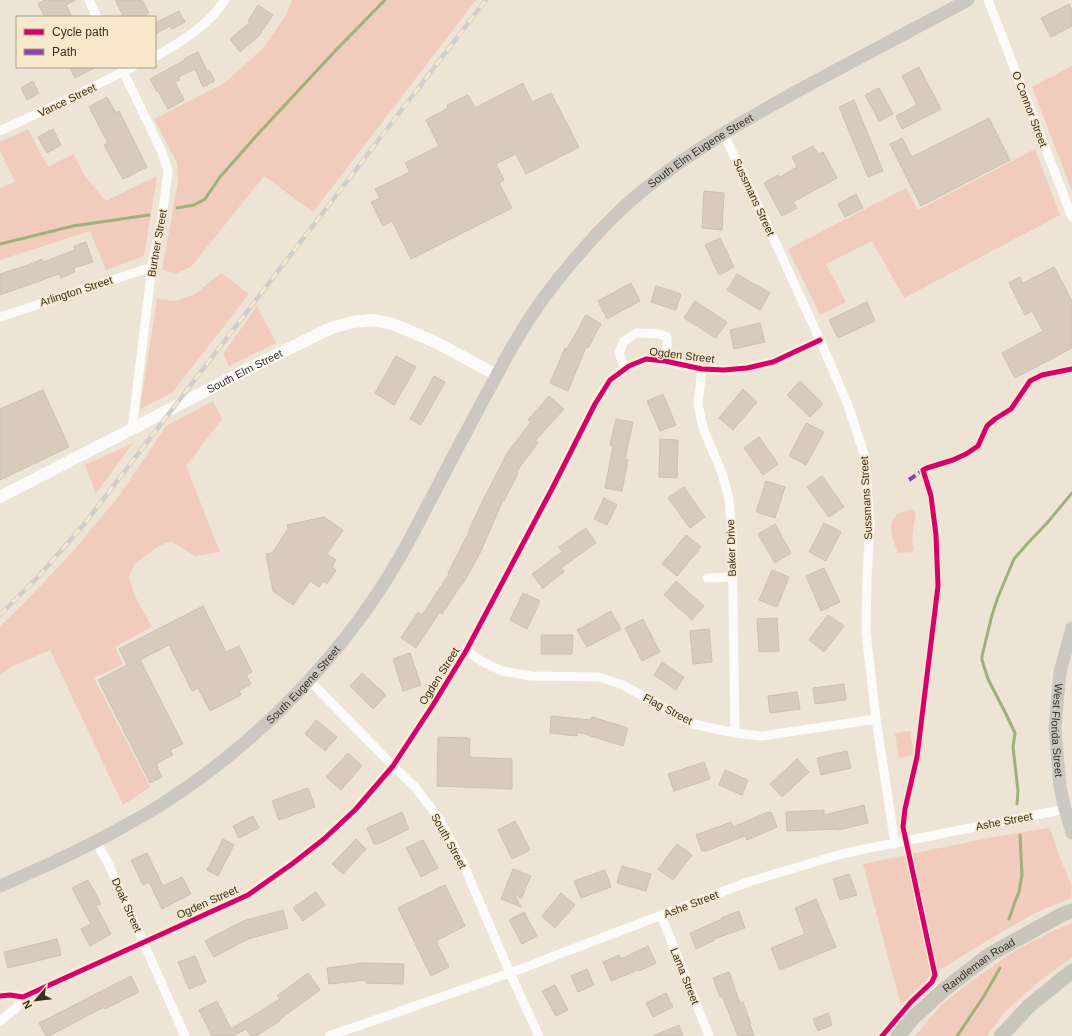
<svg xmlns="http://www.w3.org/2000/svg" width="1072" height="1036" font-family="Arial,sans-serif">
	<rect width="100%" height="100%" fill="#ede4d5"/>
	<path fill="#f1cbbc" d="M292,0h184l-163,212 -49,-36 -73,91 -16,7 -13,-4 16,-88 -1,-19 -23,-44 71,-36 38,-35 23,-33z
		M1072,66v125l-40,-104z
		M28,129l20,38 25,-13 13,24 20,23 51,-25 -13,80 -38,14 -16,-39 -90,29v-72l15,-6 -15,-31v-9z
		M1035,149l25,66 -156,83 -32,-57 -46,23 20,38 -26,13 -32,-66 118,-61 12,22z
		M221,273l28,21 -77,99 -32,16 17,-110 19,2 19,-7z
		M257,306l19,37 -47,23 -6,-12z
		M213,401l9,18 -36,47 34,86 -25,4 -24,-15 -12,5 -25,18 -5,14 6,18 17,31 -37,20 8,17 -29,14 56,109 -27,18 -73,-155 -39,17 -11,8v-49l28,-27 46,-49 45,-54 47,-70z
		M133,443l-37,50 -11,-28z
		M910,510l4,1 2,3c-2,11 -6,25 -2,36l-2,2 -14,1c-4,-12 -13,-29 0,-39 3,-2 8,-3 12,-4z
		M910,731l4,24 -15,3 -4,-25z
		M1050,828l9,27 13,32 -1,11 -36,15 -47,27 -59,37 -28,28 -38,-141 130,-27z
		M1072,923v34l-35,26 -33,30 -17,23h-72l27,-32 35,-27 39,-27 37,-19z"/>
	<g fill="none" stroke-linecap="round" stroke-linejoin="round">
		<path stroke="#9eb17b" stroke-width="3" d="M177,208l17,-3 11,-6 15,-22 38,-43 78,-84 49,-50
			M0,244l73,-18 76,-11
			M1017,804l1,-13 -5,-44 2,-14 -9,-19 -18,-35 -6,-19v-4l10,-41 6,-18 16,-38 13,-15 20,-21 25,-30
			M1009,919l7,-20 3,-7 3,-17 -2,-40
			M957,1036l27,-40 16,-28"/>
	</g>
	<path fill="#d9cbbc" stroke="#cac1b7" d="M44,0h32l-10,5 6,12h-27l-7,-13z
		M115,0h27l7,13 -7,4h-18z
		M1069,4l3,6v16l-21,11 -10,-19z
		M258,5l15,10 -15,22 -18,15 -10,-13 20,-17 -2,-1z
		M179,11l6,11 -13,7 -2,-3 -15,8v-11z
		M198,52l9,19 2,-1 6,11 -12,6 -8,-18 -17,8 2,3 -5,2 9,18 -16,9 -10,-18 -1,1 -7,-13 35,-19v-2z
		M69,67h27l-21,11z
		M919,67l22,42 -39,20 -6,-13 21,-11 -15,-29z
		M33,81l6,12 -12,7 -6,-12z
		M523,83l9,19 19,-9 28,54 -53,27 -10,-20 -20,10 8,16 -5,3 13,25 -101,51 -19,-38 -9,5 -12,-24 9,-4 -5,-9 35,-17 -5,-9 34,-17 -13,-26 22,-12 -1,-3 21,-10 7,13z
		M879,88l14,26 -14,7 -14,-26z
		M107,97l9,16 3,-2 28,56 -24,12 -19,-34 4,-2 -19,-36z
		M854,100l29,71 -15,6 -29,-70z
		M989,118l21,42 -89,46 -31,-62 12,-6 10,19z
		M53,129l8,16 -14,8 -9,-16z
		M813,146l5,8 5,-2 14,26 -44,24 4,6 -15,8 -18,-33 14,-8 2,2 17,-10 -5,-10z
		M704,191l20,2 -2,37 -20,-2z
		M856,194l7,14 -18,9 -7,-13z
		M720,238l14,29 -15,8 -14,-30z
		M86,242l7,20 -19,6 1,4 -14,6 -2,-4 -59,21v-21l31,-10 11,-5 1,3 32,-12 -1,-4z
		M1054,267l18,34v47l-57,30 -13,-25 41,-22 -11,-20 -7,4 -16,-32 11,-6 3,6z
		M737,274l33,19 -10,17 -33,-20z
		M631,283l9,18 -33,18 -9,-18z
		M656,286l25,8 -5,16 -25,-8z
		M695,301l32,21 -11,16 -32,-20z
		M867,302l8,19 -37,17 -9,-18z
		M586,315l15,9 -13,24 -2,-1 -18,44 -18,-8 15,-35 2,1z
		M760,323l5,19 -31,7 -4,-19z
		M396,356l20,11 -22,38 -19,-12z
		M434,376l11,6 -24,43 -11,-6z
		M800,381l23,23 -13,13 -23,-22z
		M743,389l14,13 -24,28 -14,-12z
		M43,390l26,57 -69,33v-71z
		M663,394l13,31 -16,6 -13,-30z
		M549,396l15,13 -29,32 3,2 -22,29 2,1 -14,28 -1,-1 -22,51 -17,31h-1l-21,32 -2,-2 -24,36 -15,-10 17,-26 4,3 27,-41 -1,-1 22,-43h-1l14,-30 25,-48 23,-30 -3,-2z
		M616,419l17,3 -8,37 3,1 -6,31 -17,-3 8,-42 -3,-1z
		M806,423l18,9 -18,33 -17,-9z
		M759,437l19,27 -15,11 -19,-27z
		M660,439l18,1 -1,38 -18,-1z
		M822,476l22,31 -15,10 -22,-30z
		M766,481l19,6 -10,31 -19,-6z
		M684,487l21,30 -15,11 -22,-30z
		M604,498l13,7 -10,20 -13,-6z
		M324,517l19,13 -16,24 9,6 -4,7 4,3 -9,14 -4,-3 -4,6 -9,-6 -17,24 -20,-14 -7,-37 6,-1 16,-24 -1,-4z
		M824,523l17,9 -15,29 -17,-9z
		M775,524l16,29 -16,10 -17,-29z
		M586,528l10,15 -35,25 3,4 -22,17v-2l-10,-13 30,-22 -3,-5z
		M686,535l15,12 -24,29 -15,-12z
		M824,568l16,34 -19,9 -15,-35z
		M772,570l17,7 -12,30 -18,-7z
		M676,581l28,25 -12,14 -28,-25z
		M523,593l17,8 -13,28 -17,-9z
		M203,606l23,46 13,-6 13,26 -6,3 5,9 -12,7 2,4 -31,16 -12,-23 -6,3 -23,-46 -29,15 43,84 -13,6 3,5 -17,9 6,13 -12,6 -52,-103 29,-15 -8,-16z
		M611,611l10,18 -34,18 -10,-17z
		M828,615l16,11 -20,26 -15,-12z
		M777,618l2,33 -20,1 -2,-33z
		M643,619l17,33 -18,9 -17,-33z
		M709,629l3,33 -19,2 -3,-33z
		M541,635h32l-1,19h-31z
		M410,653l11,32 -18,6 -10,-32z
		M662,662l22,15 -8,13 -22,-15z
		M362,673l24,22 -13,14 -23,-23z
		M844,684l2,16 -31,4 -2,-16z
		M797,692l3,17 -30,4 -2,-17z
		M551,716l40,4 1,-3 36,11 -5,18 -45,-14 -1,4 -27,-3z
		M316,720l21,17 -12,14 -20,-17z
		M438,737l32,1 -1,19 43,2v30l-75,-3z
		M847,751l4,17 -30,7 -4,-17z
		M348,753l14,13 -21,24 -15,-13z
		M797,759l12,13 -27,25 -12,-13z
		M704,762l6,17 -36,12 -6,-17z
		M725,770l23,10 -6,15 -23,-10z
		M308,788l7,19 -36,13 -7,-19z
		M864,805l4,18 -30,7v-1l-51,2 -1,-19 38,-2v5z
		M402,812l7,17 -31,15h-4l-7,-16z
		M771,812l6,15 -30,13 -2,-4 -39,15h-4l-6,-16 35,-13 2,5 33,-14z
		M253,816l6,12 -20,10 -6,-12z
		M515,821l15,29 -18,9 -14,-29z
		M223,839l11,6 -16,31 -11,-6z
		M356,839l10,10 -23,25 -11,-10z
		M423,840l15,28 -17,9 -15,-29z
		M677,844l15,11 -19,25 -15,-11z
		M147,853l16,33 19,-9 9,17 -29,15 -13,-27 -6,3 -12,-25z
		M622,866l29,8 -5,17 -29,-8z
		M513,869l18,7 -10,23 -8,-7 8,15 -20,-8z
		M605,870l6,17 -30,11 -7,-17z
		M849,874l8,21 -17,5 -7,-21z
		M88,880l13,24 -5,2 15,28 -21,12 -9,-17 10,-5 -19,-36z
		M445,885l20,41 -29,15 13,26 -18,9 -33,-68z
		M316,892l9,13 -22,16 -10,-13z
		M561,893l14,12 -20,23 -13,-12z
		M816,899l20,48 -56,23 -9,-22 34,-14 -10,-26z
		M283,910l5,18 -40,11 -34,18 -9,-16 38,-20z
		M739,911l6,17 -31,11 1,1 -19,9 -6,-16 32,-14 -1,-1z
		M524,912l13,24 -15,8 -13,-24z
		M57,939l4,16 -53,13 -4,-16z
		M648,946l8,17 -17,8 -1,-1 -27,11 -8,-19 16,-7 2,4z
		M195,956l11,26 -17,7 -11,-27z
		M364,963l40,1 -1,20 -37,-1v-3l-37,4 -2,-16z
		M587,969l7,16 -16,7 -7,-16z
		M729,972l11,31 3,-1 8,22h-1l4,12h-16l-16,-40 -2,1 -7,-19z
		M308,973l12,17 -41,30 1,1 -24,15h-5l-5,-7 -11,6v1h-23l-13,-26 18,-9 14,28 49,-30 -3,-3z
		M131,976l8,16 -34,17 -1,-2 -55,29h-3l-7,-13z
		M555,985l13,25 -12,6 -14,-25z
		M666,993l7,14 -20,10 -7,-14z
		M828,1013l4,12 -14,6 -5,-12z
		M679,1025l4,11h-30z"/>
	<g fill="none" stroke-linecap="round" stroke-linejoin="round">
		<path stroke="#fcfbf9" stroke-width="9" d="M89,0l8,17
			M988,0l84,217
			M155,57c27,-16 53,-31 70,-57
			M121,67l41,85 6,19 -6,47 -10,49 -20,162
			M0,131l60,-28 73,-36
			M723,133l43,89 54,118 28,65 17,52 5,68 -3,53 -1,54 10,87 19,125
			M0,317l152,-50
			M625,369l-6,-16 5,-12 12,-8 24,1 7,3v25
			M702,369l-4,35 5,24 19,45 7,26 3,36 3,198
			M707,578l26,-1
			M466,651l17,11 19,9 29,5 68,1 24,8 70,39 42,9 27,3 114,-17
			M309,680l84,86 23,22 23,31 23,42 48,112 29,63
			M96,841l12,22 77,173
			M661,915l48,121
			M0,996l10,-1 13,2 225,-102 44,-31 32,-25 32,-30 37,-43 40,-61 33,-54 87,-164 42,-83 15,-24 19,-14 17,-7 19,2 37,8 22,1 23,-2 26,-6 47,-22
			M0,1021l16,-13 7,-11
			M329,1036l181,-63 238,-91 97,-29 220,-44"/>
		<path stroke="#fcfbf9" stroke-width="12" id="s1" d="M0,497l252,-130 79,-39 22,-6 19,-2 21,4 42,18 62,33"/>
		<g stroke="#cac8c0" stroke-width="13">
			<path id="s2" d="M1072,628l-12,44 -5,56 5,59 5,22 7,24"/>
			<path id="s3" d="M0,886c37,-16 74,-33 110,-52 12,-7 24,-13 36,-20 108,-65 204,-163 264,-275 25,-48 50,-96 76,-144 10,-18 19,-36 29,-53 18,-31 40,-61 64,-88 19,-22 40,-44 62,-62 53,-44 111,-76 171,-109 52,-28 104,-55 156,-83"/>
		</g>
		<g stroke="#c8c6bb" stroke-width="15">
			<path id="s4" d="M898,1036l16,-19 31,-28 44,-34 74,-41 9,-3"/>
			<path d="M1001,1036l28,-30 43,-35"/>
		</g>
		<defs>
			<path id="rail" d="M0,615l39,-39 46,-53 401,-523"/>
		</defs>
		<use href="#rail" stroke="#d0ceca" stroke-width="4.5"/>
		<use href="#rail" stroke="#f7e7cb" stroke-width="3" stroke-dasharray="9" stroke-linecap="butt"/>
		<path stroke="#8e44ad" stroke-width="4" stroke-dasharray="8 4" stroke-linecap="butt" d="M909,480l17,-12"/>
		<defs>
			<path id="cycleway" d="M0,996l10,-1 13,2 225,-102 44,-31 32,-25 32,-30 37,-43 40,-61 33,-54 87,-164 42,-83 15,-24 19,-14 17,-7 19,2 37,8 22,1 23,-2 26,-6 47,-22
				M882,1036l29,-34 21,-20 3,-7 -32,-148 2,-18 12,-52 21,-171 -2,-51 -5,-39 -8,-26 4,-2 26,-8 13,-6 12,-8 9,-20 8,-7 16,-10 19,-28 12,-6 30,-6"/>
		</defs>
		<use href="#cycleway" stroke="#f7e7cb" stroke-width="8"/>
		<use href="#cycleway" stroke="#d6006c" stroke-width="5"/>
	</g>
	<g text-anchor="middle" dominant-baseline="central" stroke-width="3" stroke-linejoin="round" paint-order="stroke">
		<g font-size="11" fill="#363025" stroke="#f7e7cb">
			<text transform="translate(67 100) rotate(-26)">Vance Street</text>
			<text transform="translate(1030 109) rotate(69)">O Connor Street</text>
			<text stroke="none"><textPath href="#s3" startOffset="1041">South Elm Eugene Street</textPath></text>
			<text transform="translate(754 197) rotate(65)">Sussmans Street</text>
			<text transform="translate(157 243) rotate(-80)">Burtner Street</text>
			<text transform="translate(76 291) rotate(-18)">Arlington Street</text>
			<text transform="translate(682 355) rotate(7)">Ogden Street</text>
			<text stroke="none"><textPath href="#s1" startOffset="275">South Elm Street</textPath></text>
			<text transform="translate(866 498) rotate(-93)">Sussmans Street</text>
			<text transform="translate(731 548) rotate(-92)">Baker Drive</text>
			<text transform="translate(439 676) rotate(-58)">Ogden Street</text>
			<text stroke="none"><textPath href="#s3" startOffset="367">South Eugene Street</textPath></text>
			<text transform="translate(668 709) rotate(28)">Flag Street</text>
			<text stroke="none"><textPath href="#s2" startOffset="104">West Florida Street</textPath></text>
			<text transform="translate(1004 821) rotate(-11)">Ashe Street</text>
			<text transform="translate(449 841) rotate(61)">South Street</text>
			<text transform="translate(207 902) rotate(-24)">Ogden Street</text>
			<text transform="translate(691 904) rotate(-21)">Ashe Street</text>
			<text transform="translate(127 905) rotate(66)">Doak Street</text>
			<text stroke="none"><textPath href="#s4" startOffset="108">Randleman Road</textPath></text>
			<text transform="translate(685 976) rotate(68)">Lama Street</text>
		</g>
	</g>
	<rect x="16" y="16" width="140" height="52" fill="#f7e7cb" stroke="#aa9e89"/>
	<rect x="24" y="29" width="20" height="6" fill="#d6006c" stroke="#aa9e89"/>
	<text x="52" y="36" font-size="12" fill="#363025">Cycle path</text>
	<rect x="24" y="49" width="20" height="6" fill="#8e44ad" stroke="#aa9e89"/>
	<text x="52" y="56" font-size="12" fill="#363025">Path</text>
	<g transform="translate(36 1000) rotate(242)" stroke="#f7e7cb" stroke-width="3" paint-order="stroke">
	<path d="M0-3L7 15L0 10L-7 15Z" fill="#363025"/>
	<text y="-6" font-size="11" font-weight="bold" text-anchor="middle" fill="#363025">N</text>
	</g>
</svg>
